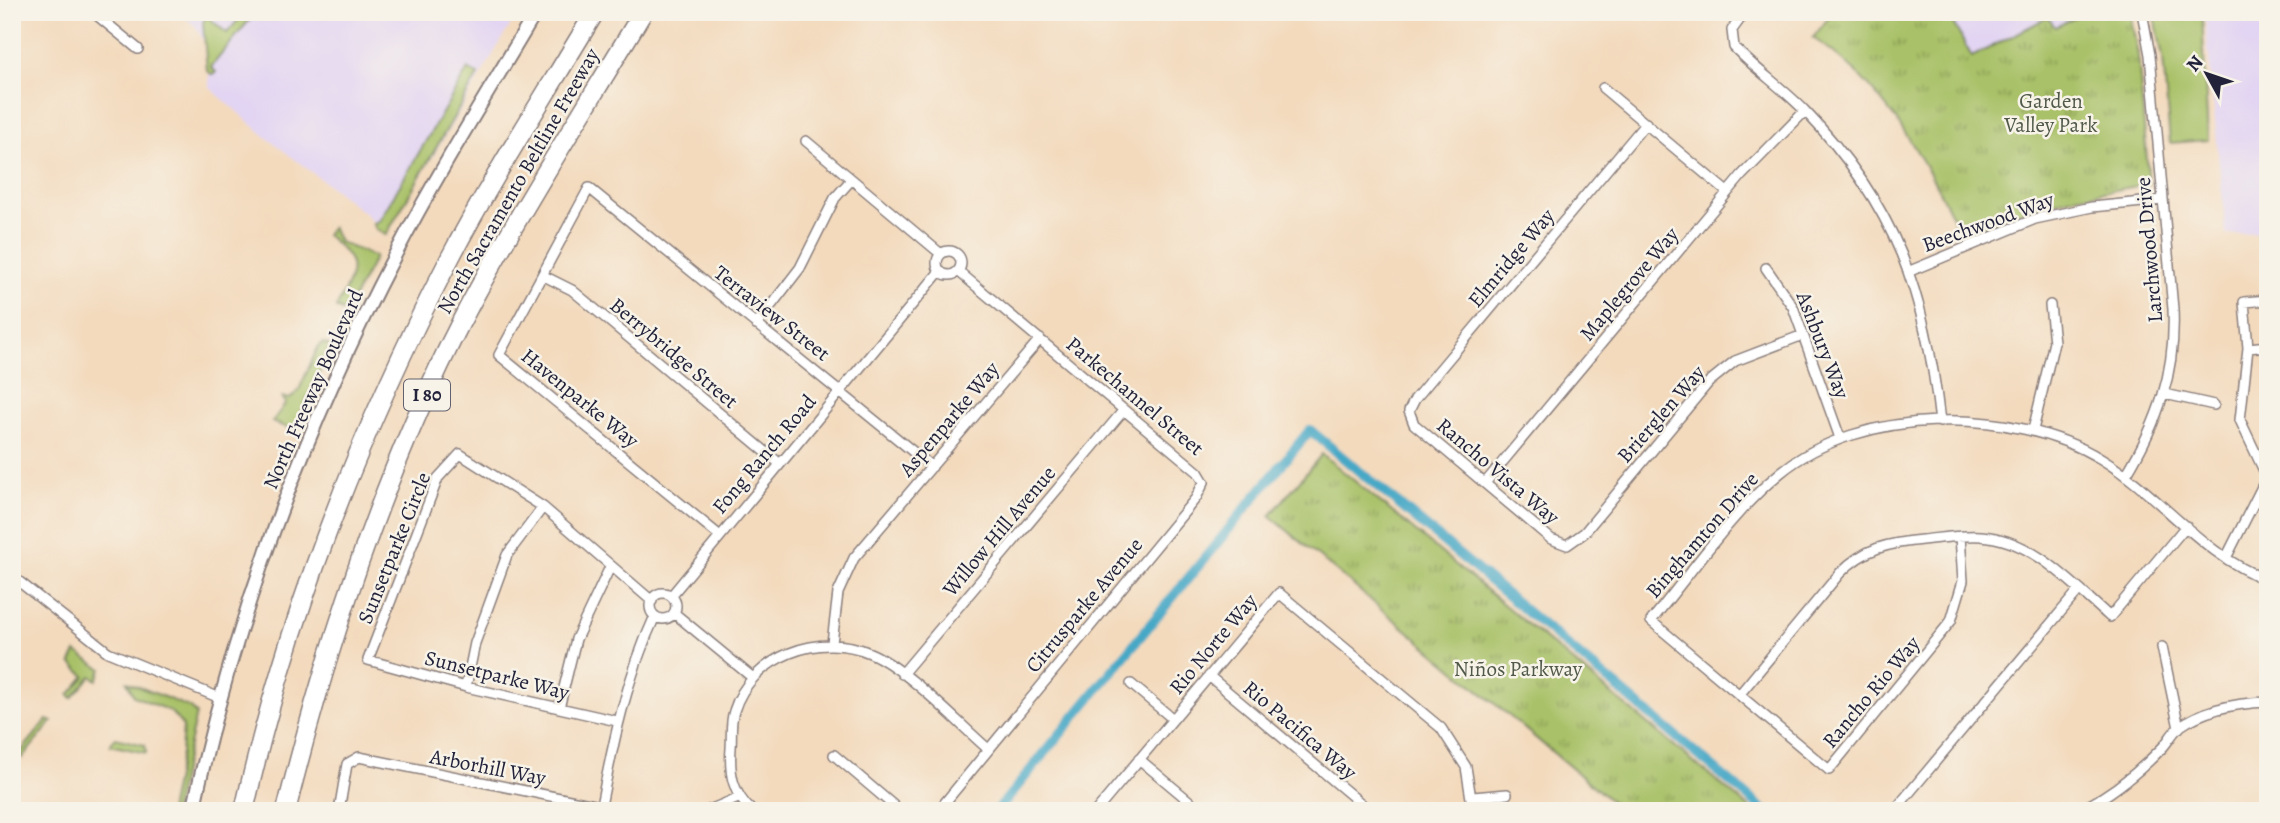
<svg xmlns="http://www.w3.org/2000/svg" width="2280" height="823" font-family="Alegreya,serif">
	<defs>
		<pattern id="park-tufts" width="24" height="20" patternUnits="userSpaceOnUse" patternTransform="scale(1.75)"><rect width="24" height="20" fill="#a9c167"/><path d="M3 7l-1-3M5 7V3M7 7l1-3M15 17l-1-3M17 17v-4M19 17l1-3" fill="none" stroke="#899c56"/></pattern>
	</defs>
	<rect width="100%" height="100%" fill="#f7f3e8"/>
	<filter id="ink" filterUnits="userSpaceOnUse"><feTurbulence type="fractalNoise" baseFrequency=".0143" numOctaves="2"/><feDisplacementMap in="SourceGraphic" scale="14" xChannelSelector="R" yChannelSelector="G"/><feConvolveMatrix kernelMatrix="1 2 1 2 8 2 1 2 1" color-interpolation-filters="sRGB"/></filter>
	<filter id="wash" filterUnits="userSpaceOnUse"><feTurbulence type="fractalNoise" baseFrequency=".00686" numOctaves="4" result="noise"/><feDisplacementMap in="SourceGraphic" scale="28" xChannelSelector="R" yChannelSelector="G"/><feGaussianBlur stdDeviation="1.57" result="paint"/><feColorMatrix in="noise" values="0 0 0 0 0 0 0 0 0 0 0 0 0 0 0 0 0 1.4 0 .05"/><feComposite in="paint" operator="in"/></filter>
	<g filter="url(#wash)">
		<rect width="100%" height="100%" fill="#f3dabd"/>
		<path fill="#e2d4f3" d="M179,12h339l-132,224 -20,-22 -100,-77 -57,-50v-37l-14,-24z
			M1947,12h141l-33,15 -8,-9 -75,39z
			M2209,12h59v221l-42,2 -21,-218z"/>
		<path fill="#a9c167" stroke="#667251" stroke-width="2" d="M207,12h5l-4,5 19,16 18,-21h11l-45,55 5,5 -3,3 -6,-4 -4,-48z
			M2154,12h50l-2,3 6,125 -38,3 -7,-85z
			M468,69l10,6 -92,160 -10,-6 -3,-6 6,-2z
			M332,227l7,15 36,15 -29,56 -10,-5c19,-38 26,-44 -10,-73z
			M323,343l8,3 -37,84 -22,-8 14,-19 -4,-6 8,2 9,-9 19,-43z
			M76,652l26,17 -5,11 -6,-4 -19,22 -3,-3 16,-19 -14,-13z
			M127,682l62,25 7,7 -22,97h-5l12,-58 2,-27 -13,-15 -36,-15z
			M47,720l5,2 -30,36 -4,-3z
			M115,738l30,7 1,8 -36,-8z"/>
		<path fill="url(#park-tufts)" stroke="#667251" stroke-width="2" d="M1833,12h114l25,45 76,-40 7,10 33,-15h42l8,43 11,129 -80,14 -54,16 -53,23c-35,-74 -79,-155 -149,-199z
			M1322,454l431,357h-130l-353,-295z"/>
		<g fill="none" stroke-linecap="round" stroke-linejoin="round">
			<path stroke="#46a8c6" stroke-width="10" d="M997,811l313,-381 455,381"/>
		</g>
	</g>
	<g filter="url(#ink)">
		<g fill="none" stroke-linecap="round" stroke-linejoin="round">
			<defs>
				<path id="street" d="M93,12l45,37
					M1745,12l-13,18 2,17c22,23 49,41 71,64 91,94 121,184 135,311
					M1603,88l124,104
					M1646,123l-231,276 -6,12 5,13 137,115 16,6 17,-12 125,-151 26,-21 68,-26
					M806,141l135,113
					M937 263a12 12 0 1 1 24 0a12 12 0 1 1-24 0Z
					M1766,268l27,39 47,131
					M1910,271l125,-52 57,-12 71,-7
					M542,275l30,15 207,173
					M756,325l44,-57 35,-70 16,-18
					M2248,348l20,-2
					M2165,394l49,11
					M2033,430l21,-88 -4,-37
					M2126,475c32,-53 50,-103 47,-166l-23,-254 -8,-43
					M1485,483l257,-308 63,-64
					M720,536l-221,-181 90,-167 343,279
					M1960,536l3,45 -12,40 -122,149 -178,-149c40,-48 81,-109 129,-148 80,-67 234,-67 321,-14 59,35 101,97 167,121
					M2226,558l41,-81 -27,-57 8,-72 -4,-46 24,-2
					M12,576l96,76 112,46
					M650 606a13 13 0 1 1 26 0a13 13 0 1 1-26 0Z
					M671,596l269,-325
					M674,613l79,65
					M832,643l6,-50 16,-35 186,-219
					M2162,647l17,81
					M902,674l221,-263
					M1209,676l155,130 -4,5
					M1131,684l42,35
					M466,687l9,-44 32,-88 36,-48
					M1739,695l101,-122c24,-25 49,-30 82,-33 19,-2 39,-5 59,-4 52,3 92,49 129,81l76,-91
					M559,708l17,-69 34,-72
					M617,721l-151,-34 -98,-27 70,-182 22,-24 83,53 109,94
					M834,755l66,56
					M1139,759l62,52
					M1473,797l34,-3
					M339,811l8,-47 12,-7 265,54
					M600,811c13,-68 26,-132 55,-195
					M707,811l31,-13
					M752,811c-19,-17 -23,-37 -21,-63 1,-11 -1,-26 3,-37 17,-55 86,-80 136,-58 36,15 86,68 117,95
					M938,811l258,-313 8,-16 -6,-10 -240,-201
					M1096,811l183,-218 162,135 25,39 7,44
					M1894,811l185,-221
					M2079,811c31,-16 58,-37 83,-63 6,-6 10,-15 17,-21 25,-18 59,-24 89,-25"/>
				<path id="secondary" d="M193,811c42,-194 110,-380 202,-556 43,-83 93,-162 141,-243"/>
				<path id="highway" d="M244,811c43,-193 115,-378 206,-553 44,-84 96,-164 145,-246
					M286,811c42,-170 97,-337 177,-493 55,-105 119,-204 180,-306"/>
			</defs>
			<use href="#street" stroke="#8a7e7c" stroke-width="12"/>
			<use href="#secondary" stroke="#8a7e7c" stroke-width="16"/>
			<use href="#highway" stroke="#8a7e7c" stroke-width="21"/>
			<use href="#street" stroke="#fff" stroke-width="9"/>
			<use href="#secondary" stroke="#fff" stroke-width="12"/>
			<use href="#highway" stroke="#fff" stroke-width="18"/>
		</g>
	</g>
	<g text-anchor="middle" dominant-baseline="central" stroke-width="5" stroke-linejoin="round" paint-order="stroke">
		<rect fill="#f7f3e8" stroke="#62616f" stroke-width="2" x="404" y="379.5" width="46" height="31" rx="5"/>
		<g font-size="19" font-weight="bold" fill="#22223b">
			<text x="427" y="395">I 80</text>
		</g>
		<g font-size="21" fill="#515a4a" stroke="#f7f3e8">
			<text x="2051" y="101">Garden<tspan x="2051" dy="24">Valley Park</tspan></text>
			<text x="1518" y="669">Niños Parkway</text>
		</g>
		<g font-size="21" fill="#22223b" stroke="#f7f3e8">
			<text transform="translate(518 181) rotate(-60)">North Sacramento Beltline Freeway</text>
			<text transform="translate(1988 222) rotate(-20)">Beechwood Way</text>
			<text transform="translate(2149 250) rotate(-95)">Larchwood Drive</text>
			<text transform="translate(1511 258) rotate(-50)">Elmridge Way</text>
			<text transform="translate(1629 284) rotate(-50)">Maplegrove Way</text>
			<text transform="translate(772 313) rotate(38)">Terraview Street</text>
			<text transform="translate(1823 345) rotate(69)">Ashbury Way</text>
			<text transform="translate(674 353) rotate(40)">Berrybridge Street</text>
			<text transform="translate(313 389) rotate(-66)">North Freeway Boulevard</text>
			<text transform="translate(1135 396) rotate(40)">Parkechannel Street</text>
			<text transform="translate(580 398) rotate(39)">Havenparke Way</text>
			<text transform="translate(1661 414) rotate(-49)">Brierglen Way</text>
			<text transform="translate(949 419) rotate(-50)">Aspenparke Way</text>
			<text transform="translate(764 454) rotate(-50)">Fong Ranch Road</text>
			<text transform="translate(1498 471) rotate(40)">Rancho Vista Way</text>
			<text transform="translate(999 531) rotate(-50)">Willow Hill Avenue</text>
			<text transform="translate(1702 535) rotate(-49)">Binghamton Drive</text>
			<text transform="translate(394 548) rotate(-68)">Sunsetparke Circle</text>
			<text transform="translate(1084 605) rotate(-50)">Citrusparke Avenue</text>
			<text transform="translate(1213 644) rotate(-50)">Rio Norte Way</text>
			<text transform="translate(497 675) rotate(14)">Sunsetparke Way</text>
			<text transform="translate(1871 692) rotate(-50)">Rancho Rio Way</text>
			<text transform="translate(1300 730) rotate(40)">Rio Pacifica Way</text>
			<text transform="translate(488 767) rotate(11)">Arborhill Way</text>
		</g>
	</g>
	<rect width="2280" height="823" fill="none" stroke="#f7f3e8" stroke-width="42"/>
	<g transform="translate(2207 74) rotate(310)" stroke="#f7f3e8" stroke-width="5" paint-order="stroke">
	<path d="M0-5L12 26L0 18L-12 26Z" fill="#22223b"/>
	<text y="-10" font-size="19" font-weight="bold" text-anchor="middle" fill="#22223b">N</text>
	</g>
</svg>
